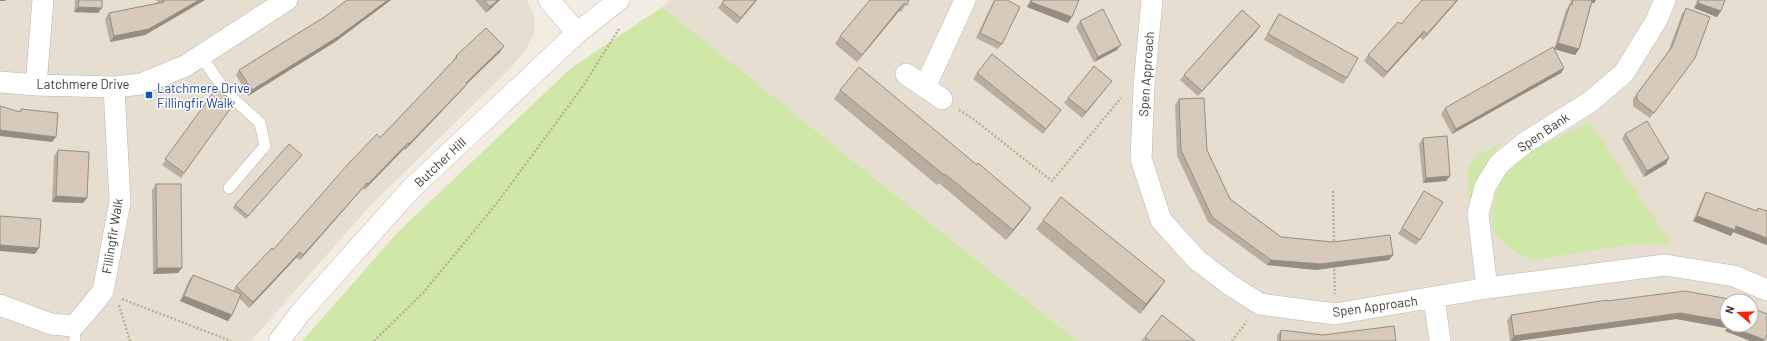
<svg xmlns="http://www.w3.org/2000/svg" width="1767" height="341" font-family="Barlow,sans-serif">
	<rect width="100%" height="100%" fill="#f2ece2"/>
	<path fill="#e6ded0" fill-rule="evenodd" d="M0,0h527l8,17 -1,17 -8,15 -16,20 -141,138 -118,134h-251z
		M669,0h1098v341h-690l-415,-334zM1727,301h24v24h-24z"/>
	<path fill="#cfe8a8" d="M662,7l415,334h-775l97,-110 172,-163z
		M1590,122l79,118 -1,5 -37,-1 -98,16c-20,-7 -28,-14 -41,-31l1,-20 5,-23 14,-19 19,-16z
		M1504,141c-20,23 -25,34 -34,62 -5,-44 -5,-41 34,-62z"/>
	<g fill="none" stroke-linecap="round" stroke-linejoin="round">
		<defs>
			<path id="lane" d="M201,56l25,36 34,31 5,23 -36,42
				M74,326l1,15"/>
			<path id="street" d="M549,0l28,33
				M1152,0l-8,85 -3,74 20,61 36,40 33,25 30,19 75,10 152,-26 178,-23 69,11 33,14
				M906,74l19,13
				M0,82l36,3 78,2 27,-3 44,-18 102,-66
				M36,85l7,-85
				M942,99l-17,-12 40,-87
				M1487,288l-9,-74 7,-27 14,-23 27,-22 64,-40 34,-29 32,-52 9,-21
				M1434,298l6,43
				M0,305l51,19 23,2 18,-21 11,-14 17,-89 -6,-115
				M279,341l22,-29 109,-122 167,-157 42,-33"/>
		</defs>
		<use href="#lane" stroke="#c0b6a7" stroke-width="12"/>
		<use href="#street" stroke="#c0b6a7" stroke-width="22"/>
		<path stroke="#c0ae95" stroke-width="2.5" stroke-dasharray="2 2" stroke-linecap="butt" d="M959,110l13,8 80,63 69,-83
			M1333,191l1,53
			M1334,265l1,29
			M122,299l109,42
			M119,305l11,36
			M374,341l49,-48 74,-90 84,-114 38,-60
			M1232,341l15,-20"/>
		<use href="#lane" stroke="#fff" stroke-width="11"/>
		<use href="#street" stroke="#fff" stroke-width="21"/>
	</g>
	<path fill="#b9aea0" d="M75,0h27l-4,13 -24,-1z
		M156,0h49l-60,35 -35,7 -5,-23 4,-6 49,-10z
		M347,0h44l-56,42 -87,54 -12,-21 3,-5 87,-54z
		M475,0h25l-14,13z
		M724,0h33l-20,24 -19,-16z
		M909,0l-8,12 -2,-1 -42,51 -22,-18 5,-8z
		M994,0h13l-5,44 -4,5 -22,-11z
		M1030,0h49l-11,23 -41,-16z
		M1458,0l-35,40 -3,-3 -37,41 -19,-17 4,-6 33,-31z
		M1571,0h25l-2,3h-2l-13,46 -4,6 -21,-6 12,-39 4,-6z
		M1697,0h28l-8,17 -23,-9z
		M1686,8l9,50 -45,60 -17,-12v-7l35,-47 14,-38z
		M1279,14l68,64 -4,6 -79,-44 11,-20z
		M1080,21l37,29 -23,12 -18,-35z
		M1256,32l-58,64 -18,-16 4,-5z
		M500,52l-33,32 -4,5 -58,61 -1,-1 -40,41 -1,-2 -63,72 -4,-2 -47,50 -10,-10 -7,17 -4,6 -48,-20 9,-21 4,-5 40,16 3,-5 37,-36 179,-188 4,-6z
		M1564,68l-3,5 -109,61 -11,-20 4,-6z
		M977,73l84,37 -18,24 -70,-55z
		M1112,81l-30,37 -18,-15 4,-5z
		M216,89l19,13 -54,76 -19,-13z
		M840,90l184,128 -18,22 -67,-57 -2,2 -103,-86z
		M1179,99l28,51 23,49 51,38 112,18 -4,5 -73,10 -49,-5 -59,-43 -31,-66 -2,-51z
		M1625,134l44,24 -3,6 -22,13 -22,-38z
		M1423,138l27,38 -4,5 -23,2 -4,-39z
		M58,150l25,53 -31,-1 2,-46z
		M302,155l-56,64 -13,-11 2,-3z
		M156,184l22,89 -25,1 -1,-84z
		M1424,191l-4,49 -4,5 -18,-11z
		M1706,192l50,19 2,-3 9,3v34l-34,-13 -2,4 -38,-15 10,-24z
		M1043,220l115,71 -18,23 -104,-85z
		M1607,301l120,24h24l-26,6 1,-3 -50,-9 -160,22h-6l-3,-21 4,-5z
		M1281,330l42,5 73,6h-119v-6z
		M1145,337l50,4h-54z"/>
	<path fill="#968d82" d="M0,0h6l-1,1h-5z
		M199,0h6l-60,35 -35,7 4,-6z
		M388,0h3l-56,42 -87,54 4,-6z
		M498,0h2l-14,13 4,-6z
		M756,0h1l-20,24 4,-6z
		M1457,0h1l-35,40 4,-6z
		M1591,0h5l-2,3 -5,-1z
		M1031,2l41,15 -4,6 -41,-16z
		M904,3l-5,8 -42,51 5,-7z
		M1698,3l23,8 -4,6 -23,-9z
		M78,7l24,1 -4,5 -24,-1z
		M1260,26l-4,6 -58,64 4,-5z
		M1424,31l-4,6 -37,41 4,-6z
		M1558,43l21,6 -4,6 -21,-6z
		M1121,45l-4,5 -23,12 4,-5z
		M504,46l-4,6 -38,36 4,-5z
		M1564,68l-3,5 -109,61 4,-5z
		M1112,81l-4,5 -26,32 4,-6z
		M467,84l-4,5 -58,61 4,-6z
		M0,130l56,7 -4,5 -52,-6z
		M408,143l-4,6 -40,41 4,-6z
		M1669,158l-3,6 -22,13 3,-6z
		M1450,176l-4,5 -23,2 3,-5z
		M367,183l-4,5 -63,72 3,-5z
		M56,196l31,2 -4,5 -31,-1z
		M1031,208l-7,10 -18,22 7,-10z
		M1697,216l39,10 31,12v7l-34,-13 -2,4 -38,-15z
		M0,245l39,3 -4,6 -35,-3z
		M300,252l-4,6 -47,50 4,-6z
		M1393,255l-4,5 -73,10 -49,-5 4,-5z
		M157,268h25l-4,5 -25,1z
		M1165,281l-7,10 -18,23 6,-10z
		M184,296l48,19 -4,6 -48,-20z
		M1680,313l47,8v4h1l-2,3 -50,-9 -160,22h-5l3,-5z
		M1729,326l36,14 -1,1h-14l-25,-10z"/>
	<path fill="#d7caba" stroke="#968d82" d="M79,0h23v8l-24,-1z
		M163,0h36l-50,29 -35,7 -5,-23 55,-11z
		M347,0h41l-49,36 -87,54 -13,-20 87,-54z
		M484,0h14l-8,7z
		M724,0h32l-15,18 -19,-15z
		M870,0h39l-2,5 -3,-2 -42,52 -22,-19z
		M995,0h12l13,7 -18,37 -22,-11z
		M1032,0h47l-7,17 -41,-15z
		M1422,0h35l-30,34 -3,-3 -37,41 -19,-17 30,-33 3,2z
		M1573,0h19l-13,49 -21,-6 12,-39 2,1z
		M1699,0h26l-4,11 -23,-8z
		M1686,8l24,9 -15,41 -41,55 -17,-13v-6l35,-47z
		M1103,9l18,36 -23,12 -18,-36z
		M1242,10l18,16 -58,65 -18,-16z
		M1279,14l79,44 -11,20 -79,-44z
		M486,28l18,18 -38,37 1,1 -58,60 -1,-1 -40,41 -1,-1 -64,72 -3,-3 -47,50 -17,-16 36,-38 1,2 75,-86 29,-30 3,4 77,-81 -1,-1z
		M1553,47l11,21 -108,61 -11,-21z
		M992,54l69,56 -15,19 -69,-56z
		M1094,66l18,15 -26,31 -18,-14z
		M859,67l118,98 1,-2 53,45 -18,22 -68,-56 -1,1 -104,-85z
		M216,89l19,13 -51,71 -19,-14z
		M1204,98l3,52 23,49 51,38 52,5 57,-7 3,20 -73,9 -49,-4 -59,-43 -31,-67 -2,-51z
		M0,106l20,6 1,-3 37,4 -2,24 -56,-7z
		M1647,121l22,37 -22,13 -22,-37z
		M1447,136l3,40 -24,2 -3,-40z
		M289,144l13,11 -54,61 -13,-11z
		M58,150l31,2 -2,46 -31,-2z
		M156,184h25l1,84h-25z
		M1424,191l19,11 -23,38 -18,-12z
		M1706,192l51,19 1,-3 9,3v27l-31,-12 -1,4 -38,-14z
		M1061,197l104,84 -19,23 -103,-84z
		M0,216l41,3 -2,29 -39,-3z
		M193,275l48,19 -9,21 -48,-19z
		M1685,291l44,8 5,2h-7v20l-47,-8 -166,23 -3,-21 96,-15v1z
		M1751,308l16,6v20l-2,6 -36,-14v-1h22z
		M1162,315l33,26h-45l-5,-4z
		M1394,326l2,15h-116l1,-11 42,5z"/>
	<rect fill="#1a4fb4" stroke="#fff" stroke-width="1.5" x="145" y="91" width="8" height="8" rx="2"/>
	<g text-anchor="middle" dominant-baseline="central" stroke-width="3" stroke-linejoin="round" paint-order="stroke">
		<g font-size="13" fill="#433c32" stroke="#fff">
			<text transform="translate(1146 74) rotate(-86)">Spen Approach</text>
			<text x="83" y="84">Latchmere Drive</text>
			<text transform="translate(1543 132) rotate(-34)">Spen Bank</text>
			<text transform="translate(440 162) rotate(-43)">Butcher Hill</text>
			<text transform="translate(112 236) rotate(-81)">Fillingfir Walk</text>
			<text transform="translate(1375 306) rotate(-8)">Spen Approach</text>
		</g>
		<g font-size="13" fill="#164399" stroke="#fff" text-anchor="start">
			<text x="157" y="88">Latchmere Drive<tspan x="157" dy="15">Fillingfir Walk</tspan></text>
		</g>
	</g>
	<g transform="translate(1739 313) rotate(289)"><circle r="19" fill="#ffffff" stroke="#b4b1ad"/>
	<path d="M0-3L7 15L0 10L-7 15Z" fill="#ff210c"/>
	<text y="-6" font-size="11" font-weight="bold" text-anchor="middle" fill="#433c32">N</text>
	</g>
</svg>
